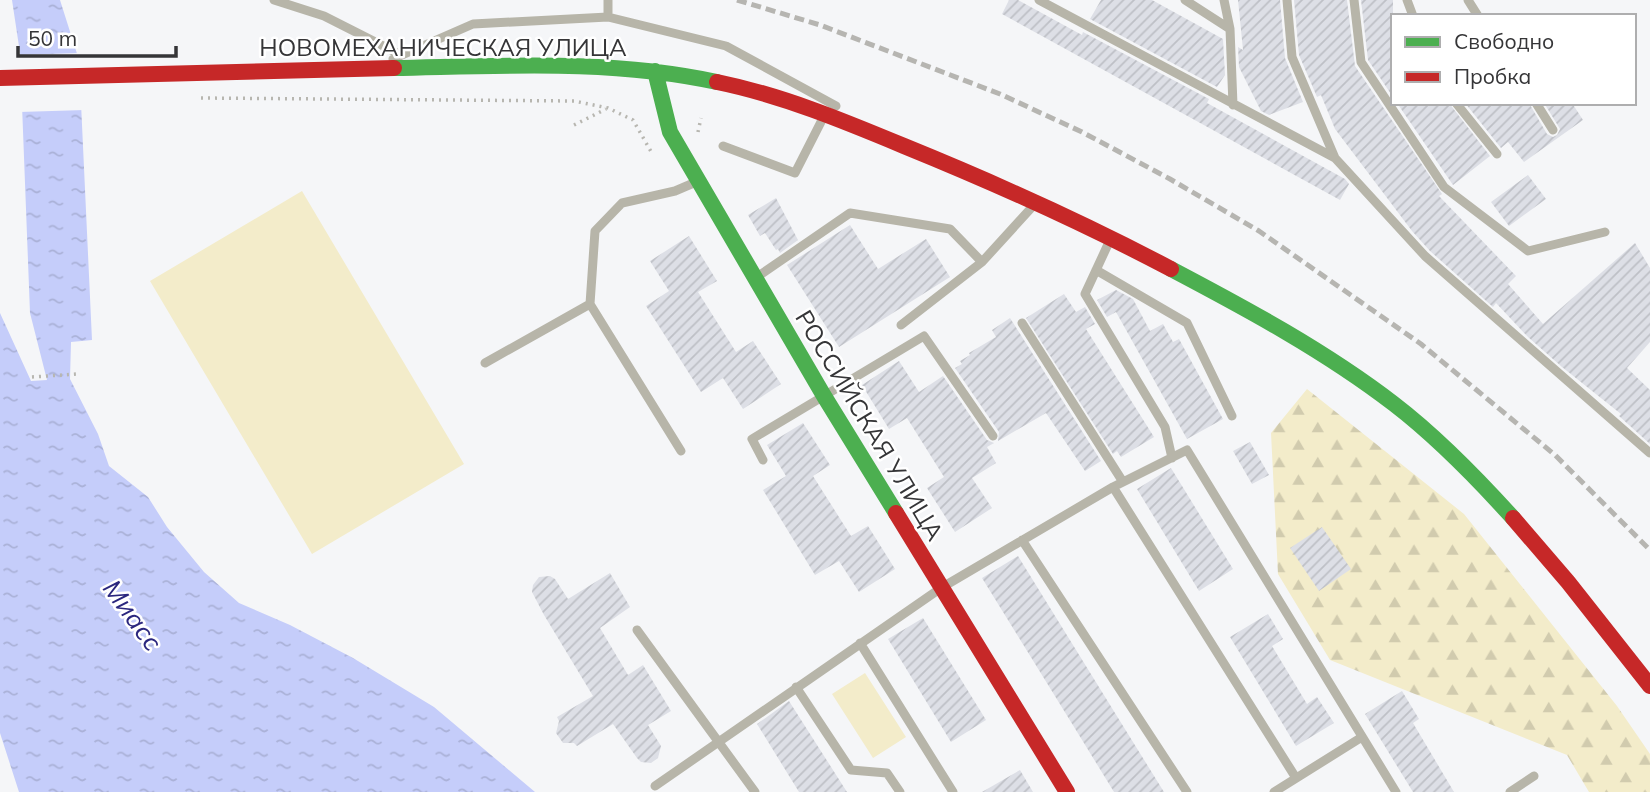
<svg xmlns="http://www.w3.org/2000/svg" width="1650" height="792" font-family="Mulish,sans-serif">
	<defs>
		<pattern id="forest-firs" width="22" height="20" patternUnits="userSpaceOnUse" patternTransform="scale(1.75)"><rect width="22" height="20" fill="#f3ecca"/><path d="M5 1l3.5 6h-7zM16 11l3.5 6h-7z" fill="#d1cbae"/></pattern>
		<pattern id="water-ripples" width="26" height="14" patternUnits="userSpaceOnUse" patternTransform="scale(1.75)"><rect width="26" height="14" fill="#c5cdfa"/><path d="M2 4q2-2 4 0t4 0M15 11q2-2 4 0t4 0" fill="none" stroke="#aab1d7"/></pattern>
		<pattern id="building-hatch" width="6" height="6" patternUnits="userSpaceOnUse" patternTransform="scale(1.75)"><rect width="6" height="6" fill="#dddfe6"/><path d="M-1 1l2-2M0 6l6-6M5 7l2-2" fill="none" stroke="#bec0c6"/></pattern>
	</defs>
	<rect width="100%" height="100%" fill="#f5f6f8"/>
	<path fill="#f3ecca" d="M302,191l162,273 -152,90 -162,-273z
		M865,673l41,64 -33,21 -41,-64z"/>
	<path fill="url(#forest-firs)" d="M1307,389l157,125 153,192 33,48v38h-61l-22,-37 -237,-95 -52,-86 -7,-141z"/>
	<path fill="url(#water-ripples)" d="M12,0h48l19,60 13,280 -21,2 -1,37 28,55 11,32 39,31 19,30 37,45 35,31 51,22 63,33 81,49 101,85h-516l-19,-59v-420l31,68 16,-1 -17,-67 -10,-260z"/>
	<path fill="#f5f6f8" d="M80,53l5,57 -66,2 -2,-57z"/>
	<path fill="url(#building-hatch)" d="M1009,0h9l64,35 1,-3 126,67 -2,4 138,76 4,5 -9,16 -338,-186z
		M1101,0h51l71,39 2,36 -8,12 -127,-68z
		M1238,0h42l5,58 18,44 -34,13 -8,-4 -22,-44 -1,-20 5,3z
		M1294,0h53l8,66 87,128 -3,2 77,80 -8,8 35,40 92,-81 15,25v74l-23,26 23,22v54l-31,-28 2,-2 -59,-47 -34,-30 -32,-34 -3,4 -63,-56 -18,-20 -77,-102 -14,-34 -4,2 -18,-42z
		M1361,0h32v97l-25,-37z
		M1397,103h52l41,53 -37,29z
		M1465,103h64l18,31 6,3 4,-2 3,-6 -16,-26h28l11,17 -59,42 -16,-20 -7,6z
		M1528,175l18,24 -37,27 -18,-24z
		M776,198l22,42 -18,13 -2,-4 -2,1 -11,-17 -5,3 -12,-21z
		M850,225l28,44 48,-30 24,38 -111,70 -52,-82z
		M689,236l28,45 -19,11 38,60 17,-11 28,43 -38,25 -20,-31 -22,14 -55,-86 23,-15 -19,-30z
		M1116,290l17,9 17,32 13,-7 10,18 6,-3 44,80 -36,20 -71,-127 -9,5 -10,-17z
		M1064,294l12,18 9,-5 10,17 -9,5 68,108 -33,20 -4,-6 -4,3 -87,-136z
		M1010,318l91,143 -16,10 -39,-58 -48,28 1,-9 -44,-64 7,-4 -2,-3 10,-6 -1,-2 27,-16 -4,-7z
		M899,361l20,31 24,-16 44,64 7,3 -7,4 9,16 -24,15 20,30 -37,24 -28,-44 17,-11 -37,-59 -18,11 -27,-44z
		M803,423l27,42 -17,11 38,60 17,-10 27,43 -36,23 -20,-31 -24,14 -52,-85 23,-14 -19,-31z
		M1250,442l19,33 -17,9 -19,-33z
		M1171,468l62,101 -34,22 -62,-102z
		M1322,527l29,42 -32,22 -29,-43z
		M1018,556l97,157 49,79h-50l-35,-57 -97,-157z
		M610,573l20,34 -30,21 28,47 15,-10 28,46 -23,14 13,21 -3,12 -7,5 -10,-1 -4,-4 -24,-34 -36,22 -3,-3h-11l-7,-10 3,-12 -2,-4 36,-21 -49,-81 -12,-23 1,-7 6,-8 11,-1 5,3 13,20z
		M1268,614l15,25 -11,7 35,58 10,-7 17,26 -38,23 -66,-109z
		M923,618l63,102 -35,22 -63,-103z
		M1402,691l17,28 -6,4 41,69h-41l-48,-78z
		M789,701l58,91h-48l-42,-68z
		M1020,770l13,22h-51z"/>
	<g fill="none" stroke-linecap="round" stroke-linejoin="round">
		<path stroke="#b7b6b0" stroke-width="3.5" stroke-dasharray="2 5" stroke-linecap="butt" d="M201,98l373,3 34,7 25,12 20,35
			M574,125l32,-16
			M698,132l3,-14
			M32,377l45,-3"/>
		<path stroke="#b7b5a9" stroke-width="9" d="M274,0l50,16 77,39
			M1039,0l296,158
			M1185,0l45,29
			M1224,0l6,29 3,76
			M1287,0l5,57 43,101 90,98 225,197
			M1354,0l7,62 83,125 84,64 77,-19
			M1407,0l6,16
			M1468,0l10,16
			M608,17v-17
			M393,59l80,-35 135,-7 118,29 110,60
			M1456,103l41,51
			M1536,103l17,27
			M723,146l72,27 29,-57
			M1110,240l-25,54 80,133 7,31
			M1096,270l91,53 45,93
			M757,277l93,-64 100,16 32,33 51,-56
			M1022,323l101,159
			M901,325l81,-63
			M485,363l105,-59
			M681,451l-91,-147 5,-73 27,-28 53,-12 21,-9
			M763,460l-11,-21 172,-103 69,100
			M1113,487l183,291
			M1022,540l165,252
			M637,630l118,162
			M860,643l93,149
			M796,687l55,83 36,3 13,19
			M655,786l286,-198 172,-101 74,-37 209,342
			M1274,792l88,-55
			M1510,792l24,-16"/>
		<path stroke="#4caf50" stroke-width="16" d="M394,68c108,-2 217,-9 323,14
			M655,71l15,61 154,264 72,117
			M1171,269c76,40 154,82 223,135 43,33 82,73 119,114"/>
		<path stroke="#c62828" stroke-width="16" d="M0,78l394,-10
			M717,82c64,13 127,39 187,64 91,37 180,77 267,123
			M896,513l171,279
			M1513,518l55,64 82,104"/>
		<path stroke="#b6b5b1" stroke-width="5" stroke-dasharray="10 5" stroke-linecap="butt" d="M737,0l83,25 180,69 82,38 88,47 89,52 162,113 134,111 95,95"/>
	</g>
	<g text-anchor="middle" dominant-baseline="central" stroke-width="5" stroke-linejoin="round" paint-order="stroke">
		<g font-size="24" fill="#353537" stroke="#fff">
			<text x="443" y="47">НОВОМЕХАНИЧЕСКАЯ УЛИЦА</text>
			<text transform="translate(870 425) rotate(59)">РОССИЙСКАЯ УЛИЦА</text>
		</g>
		<g font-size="26" font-style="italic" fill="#2a267e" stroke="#fff">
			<text transform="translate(133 615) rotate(54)">Миасс</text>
		</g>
	</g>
	<rect x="1391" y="14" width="245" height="91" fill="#ffffff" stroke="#aeaeaf" stroke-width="2"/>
	<rect x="1405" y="37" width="35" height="10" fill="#4caf50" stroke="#aeaeaf" stroke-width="2"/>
	<text x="1454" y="49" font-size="21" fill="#353537">Свободно</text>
	<rect x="1405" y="72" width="35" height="10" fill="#c62828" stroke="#aeaeaf" stroke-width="2"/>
	<text x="1454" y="84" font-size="21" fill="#353537">Пробка</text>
	<path d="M18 46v10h158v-10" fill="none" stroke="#353537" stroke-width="3.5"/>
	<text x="28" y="46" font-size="21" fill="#353537" stroke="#ffffff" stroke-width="5" paint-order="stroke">50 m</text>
</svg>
